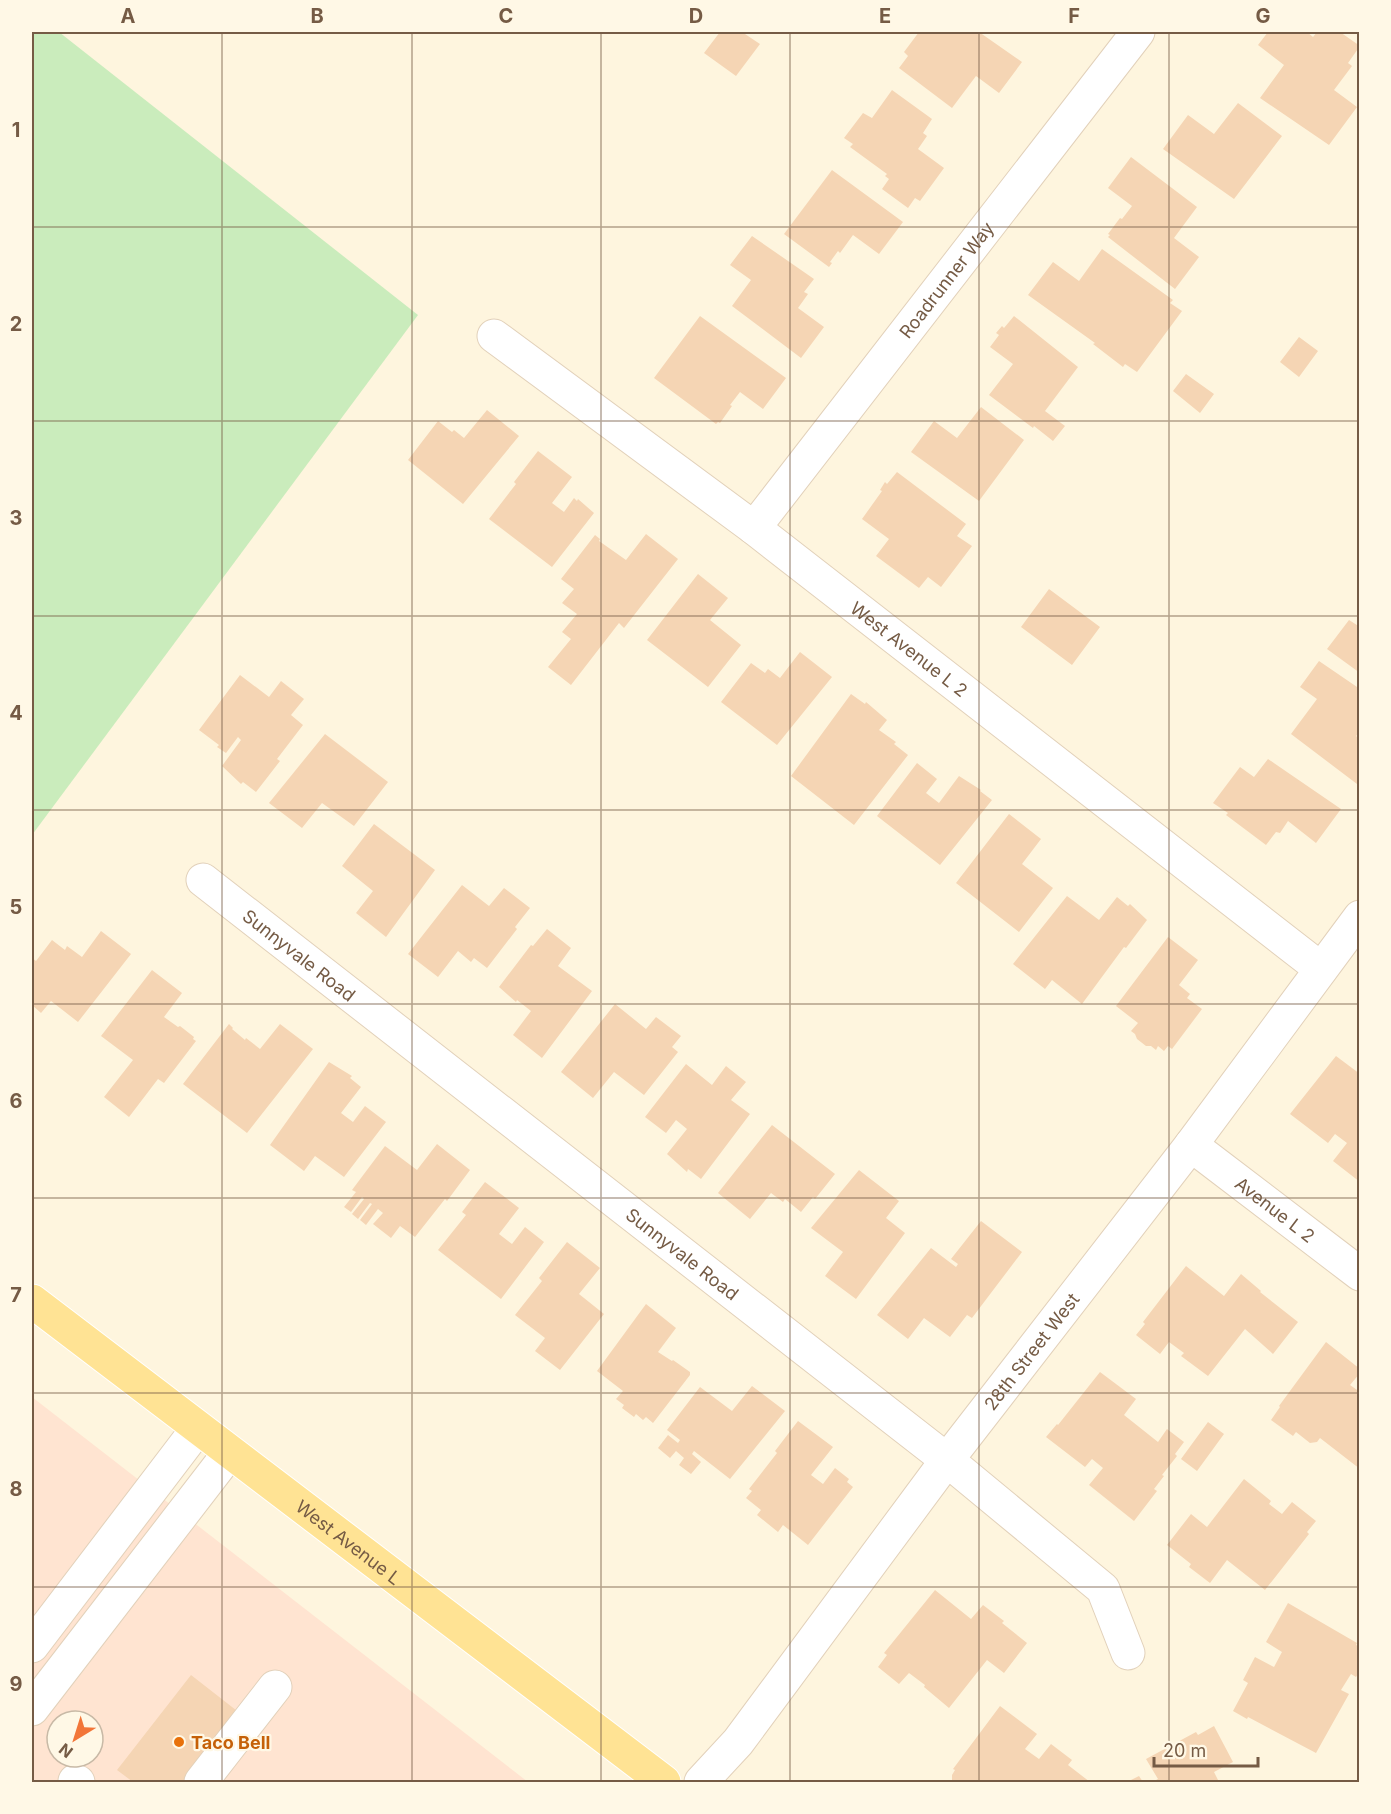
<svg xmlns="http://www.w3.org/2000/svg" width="1391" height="1814" font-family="Inter,sans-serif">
	<rect width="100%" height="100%" fill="#fef5de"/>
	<path fill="#ffe4d1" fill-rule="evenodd" d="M32,1397l496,385h-496zM57,1721h36v36h-36z"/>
	<path fill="#caecbc" d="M32,32h27l359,283 -386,520z"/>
	<path fill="#f5d5b4" d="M720,32h22l18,12 -24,32 -32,-23z
		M919,32h60l43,30 -23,31 -23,-17 -24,32 -53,-40 9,-12 -4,-4z
		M1268,32h39l6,5 4,-5h23l20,14 -12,17 4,3 -18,24 23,17 -28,38 -69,-47 24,-33 -26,-20z
		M892,90l40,29 -9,14 4,3 -9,13 26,19 -24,33 -5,-3 -7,10 -26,-19 7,-10 -4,-3 2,-2 -37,-27 3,-3 -9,-6 19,-25 9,5z
		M1238,103l44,33 -48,63 -71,-50 25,-34 26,19z
		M1131,157l66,50 -23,31 25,19 -24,32 -67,-52 2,-2 -2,-1 12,-16 2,1 10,-13 -24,-18z
		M832,170l71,52 -24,32 -26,-19 -13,18 -2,-2 -8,11 2,1 -3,4 -45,-33z
		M752,236l62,43 -10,13 4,2 -10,14 26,19 -23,31 -69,-52 19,-26 -21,-15z
		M1102,249l71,51 -3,3 12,8 -45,61 -12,-8 -2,3 -30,-23 2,-1 -67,-48 25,-33 26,19z
		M700,316l86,62 -23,31 -23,-17 -10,13 2,1 -12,17 -2,-1 -2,2 -62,-46z
		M1014,316l64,51 -33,44 20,15 -12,15 -19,-15 -1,2 -44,-33 24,-31 -23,-17 9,-12 -3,-2 6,-7 2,2z
		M1299,337l19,14 -19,26 -19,-15z
		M1186,374l28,20 -14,19 -27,-22z
		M981,407l43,33 -45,61 -68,-49 23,-31 23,17z
		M487,410l32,26 -56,68 -55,-44 30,-39 14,11 2,-2 10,8z
		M538,451l34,26 -20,26 12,9 10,-14 3,3 1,-2 16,14 -42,54 -63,-48 27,-35 -2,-2z
		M897,472l69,52 -9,12 15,10 -31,41 -13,-10 -9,11 -43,-32 13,-17 -27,-20 20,-28 -2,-1 5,-8 2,2z
		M646,534l32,25 -54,69 -5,-5 -48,62 -23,-18 23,-28 -9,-7 15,-18 -15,-11 12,-14 -13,-10 34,-44 5,4 -1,2 27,19z
		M698,574l30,24 -18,22 31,25 -33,42 -61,-47z
		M1049,589l51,38 -28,38 -51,-38z
		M1349,620l11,7v46l-33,-24z
		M800,652l32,25 -55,68 -56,-43 30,-39 14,10 3,-4 12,9z
		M1319,661l41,28v43l-4,4 4,3v42l-3,3 -66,-50 26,-35 -17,-12z
		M240,675l29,22 12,-16 23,18 -13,16 12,10 -26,34 3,2 -24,31 -13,-10 -2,2 -19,-18 19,-26 -3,-3 -12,16 -9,-6 2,-2 -20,-15z
		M851,694l14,10 1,-2 21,18 -8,10 17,12 -2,2 14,11 -54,70 -63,-49z
		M325,734l63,48 -34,44 -32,-23 -20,25 -33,-25z
		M1268,759l73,50 -25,34 -28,-22 -8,12 -4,-1 -10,13 -40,-30 2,-2 -15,-10 27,-36 14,10z
		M917,763l20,16 -11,14 13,10 20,-27 22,14 -1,1 12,9 -52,65 -63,-49z
		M1009,814l32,25 -19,25 31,24 -34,44 -63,-49z
		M374,824l61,46 -49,67 -30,-24 17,-22 -31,-25z
		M462,885l27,21 15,-18 26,20 -15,19 2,2 -30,39 -13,-10 -3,4 -13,-11 -20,26 -30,-23z
		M1067,896l32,24 18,-23 11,9 2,-2 17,16 -21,28 -2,-1 -42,57 -30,-24 -7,9 -32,-25z
		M547,929l24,19 -13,18 34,25 -50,67 -29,-23 18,-24 -14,-11 -1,2 -17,-15 32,-42 2,1z
		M101,931l30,23 -53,68 -27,-21 -10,12 -9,-8v-47l4,3 16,-21 13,10 2,-4 15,11z
		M1168,937l30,23 -19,25 11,9 -3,4 15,11 -30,40 -4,-3 -4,5 -6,-5 -2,4 -5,-4h-5l-9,-7 -2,-5 -4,-3 7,-8 -22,-17z
		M152,970l30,23 -18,24 14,10 2,-1 14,11 -1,2 3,2 -32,42 -6,-4 -29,38 -25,-20 29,-37 -32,-24z
		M615,1004l31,25 10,-12 25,19 -9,11 6,5 -34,43 -30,-23 -21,26 -32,-26z
		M229,1024l4,4 -1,1 13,11 1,-2 14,11 20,-25 33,25 -66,84 -64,-49z
		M1336,1056l24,18v108l-27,-21 14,-18 -12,-9 -7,9 -38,-29z
		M329,1062l23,14 -2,2 11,9 -20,26 12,9 12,-16 21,16 -42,55 -29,-21 -11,15 -34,-26z
		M686,1064l26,21 14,-19 20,16 -15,18 19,14 -49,65 -13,-10 -1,3 -20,-18 20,-25 -11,-9 -10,13 -21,-16z
		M772,1125l63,49 -20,25 -2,-2 -12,15 -16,-13 -2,3 -12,-9 -21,26 -32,-26z
		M437,1144l33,26 -23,31 -2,-2 -30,38 -15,-11 -9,12 -18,-14 10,-11 -5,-4 -12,16 -6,-5 12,-16 -2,-1 -12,16 -6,-5 12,-15 -2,-2 -11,15 -7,-5 12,-15 -4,-2 33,-44 32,24z
		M859,1170l40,31 -13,17 19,15 -49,66 -31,-23 18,-24 -32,-24z
		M485,1182l34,26 -20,26 13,10 13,-17 19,15 -43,57 -63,-49 28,-35 -4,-3z
		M981,1221l41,31 -50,66 -5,-3 -17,22 -26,-19 -16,21 -31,-24 54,-67 25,19 2,-3 -7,-5z
		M567,1242l33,26 -21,26 25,20 -44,56 -25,-19 10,-13 -30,-23 27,-34 -3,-3z
		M1186,1266l38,30 17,-22 20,17 -1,1 38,30 -25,32 -28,-25 -37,47 -27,-20 3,-3 -15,-11 -9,12 -24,-19 9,-11 -2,-2z
		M646,1304l30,24 -18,24 14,9 1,-1 17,12v3l-37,48 -7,-6 -3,3 -7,-6 -2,3 -12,-9 2,-3 -8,-6 7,-8 -26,-20z
		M1326,1342l34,27v4l-10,12 10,7v77l-40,-31 -3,4 -7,1 -14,-11 -3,4 -22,-16 9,-13 -1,-1z
		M1100,1372l36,27 -12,16 34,27 9,-13 17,13 -9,12 2,2 -15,19 2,1 -10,13 3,2 -23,30 -45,-36 14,-17 -11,-9 -7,8 -39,-30 11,-13 1,1z
		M752,1386l33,25 -55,68 -36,-28 -2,3 9,8 -10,12 -12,-9 5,-7 -8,-7 -6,7 -12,-10 10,-13 10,8 2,-3 -13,-10 33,-43 32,24z
		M798,1421l35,26 -22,28 12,9 12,-16 14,11 -2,3 6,5 -45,58 -25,-20 -5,7 -21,-17 4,-5 -15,-12 6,-7 -3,-2 28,-36 -2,-2z
		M1208,1422l16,12 -27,37 -16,-12z
		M1244,1479l27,22 -2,3 13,10 10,-12 24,19 -9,11 2,2 -44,56 -38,-30 -17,23 -21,-16 2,-3 -24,-19 24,-31 16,13z
		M935,1590l36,29 12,-14 21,16 -2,2 25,20 -23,30 -17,-13 -38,48 -25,-21 1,-2 -16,-12 -10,11 -21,-17 9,-12 -3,-2z
		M1288,1603l69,40 -1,2 4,2v24l-4,6 -5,-3 -10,16 8,4 -33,59 -68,-36 -1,2 -14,-8 15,-28 -5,-3 12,-23 19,10 8,-15 -16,-10z
		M191,1675l50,39 -52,68h-56l-16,-12z
		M1000,1706l37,28 -12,15 14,10 12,-15 21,16 -4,5 22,17 -138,-1v-6l3,-5 -2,-1z
		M1214,1726l19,36 -19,10 4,8 -1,2h-65l6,-3 -12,-20 50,-27 2,3z
		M1139,1776l4,6h-16z"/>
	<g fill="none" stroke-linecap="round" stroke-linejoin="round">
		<defs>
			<g id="minor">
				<path id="s1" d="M494,336l260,192 567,441"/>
				<path id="s2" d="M754,528l384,-496"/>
				<path id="s3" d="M203,880l744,580 156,129 25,64"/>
				<path id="s4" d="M1191,1145l169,129"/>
				<path d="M32,1646l166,-218"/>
				<path d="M32,1709l198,-257"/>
				<path d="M75,1781l3,1"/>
				<path d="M201,1782l74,-95"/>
				<path id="s5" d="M701,1782l37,-40 209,-282 244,-315 169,-228"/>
			</g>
			<g id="major">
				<path id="s6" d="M32,1301l632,481"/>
			</g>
		</defs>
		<use href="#minor" stroke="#e2d1ba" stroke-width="35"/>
		<use href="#major" stroke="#fff" stroke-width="35"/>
		<use href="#minor" stroke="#fff" stroke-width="33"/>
		<use href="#major" stroke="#ffe394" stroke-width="33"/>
	</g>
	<path fill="none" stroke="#755b45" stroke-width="1.5" stroke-opacity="0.55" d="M222,32v1750M412,32v1750M601,32v1750M790,32v1750M979,32v1750M1169,32v1750M32,227h1328M32,421h1328M32,616h1328M32,810h1328M32,1004h1328M32,1198h1328M32,1393h1328M32,1587h1328"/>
	<circle fill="#e8710a" stroke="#fff8e6" stroke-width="2" cx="179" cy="1742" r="6"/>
	<g text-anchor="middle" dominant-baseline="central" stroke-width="4.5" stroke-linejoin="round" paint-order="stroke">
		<g font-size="18" fill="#755b45" stroke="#fff8e6">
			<text stroke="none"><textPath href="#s2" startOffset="314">Roadrunner Way</textPath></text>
			<text stroke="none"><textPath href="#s1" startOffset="520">West Avenue L 2</textPath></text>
			<text stroke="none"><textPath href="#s3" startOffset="122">Sunnyvale Road</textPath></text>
			<text stroke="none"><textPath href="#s4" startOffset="106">Avenue L 2</textPath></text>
			<text stroke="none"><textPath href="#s3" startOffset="608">Sunnyvale Road</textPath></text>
			<text stroke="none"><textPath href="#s5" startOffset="543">28th Street West</textPath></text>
			<text stroke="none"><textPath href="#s6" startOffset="398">West Avenue L</textPath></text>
		</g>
		<g font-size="18" font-weight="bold" fill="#c56008" stroke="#fff8e6" text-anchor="start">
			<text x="191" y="1742">Taco Bell</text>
		</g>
	</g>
	<rect width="1391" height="1814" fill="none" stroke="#fff8e6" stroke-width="66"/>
	<g transform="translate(75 1739) rotate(218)"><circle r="28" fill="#fff8e6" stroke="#c8b9a6" stroke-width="1.5"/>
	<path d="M0-4.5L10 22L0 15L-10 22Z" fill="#f27639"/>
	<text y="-9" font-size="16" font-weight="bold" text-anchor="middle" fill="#755b45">N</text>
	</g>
	<path d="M1154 1757v9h104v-9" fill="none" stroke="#755b45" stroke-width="3"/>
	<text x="1163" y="1757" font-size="18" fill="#755b45" stroke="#fff8e6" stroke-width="4.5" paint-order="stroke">20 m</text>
	<rect x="33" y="33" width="1325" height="1748" fill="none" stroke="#755b45" stroke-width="2"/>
	<g font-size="20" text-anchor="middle" font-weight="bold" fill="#755b45">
		<text x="128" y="23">A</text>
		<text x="317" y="23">B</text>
		<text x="506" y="23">C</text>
		<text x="696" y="23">D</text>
		<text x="885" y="23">E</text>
		<text x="1074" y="23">F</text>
		<text x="1263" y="23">G</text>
		<text x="16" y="137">1</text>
		<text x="16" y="331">2</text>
		<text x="16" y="525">3</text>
		<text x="16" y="720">4</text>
		<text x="16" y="914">5</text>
		<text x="16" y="1108">6</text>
		<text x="16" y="1302">7</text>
		<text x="16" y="1496">8</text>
		<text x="16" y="1691">9</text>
	</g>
</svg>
